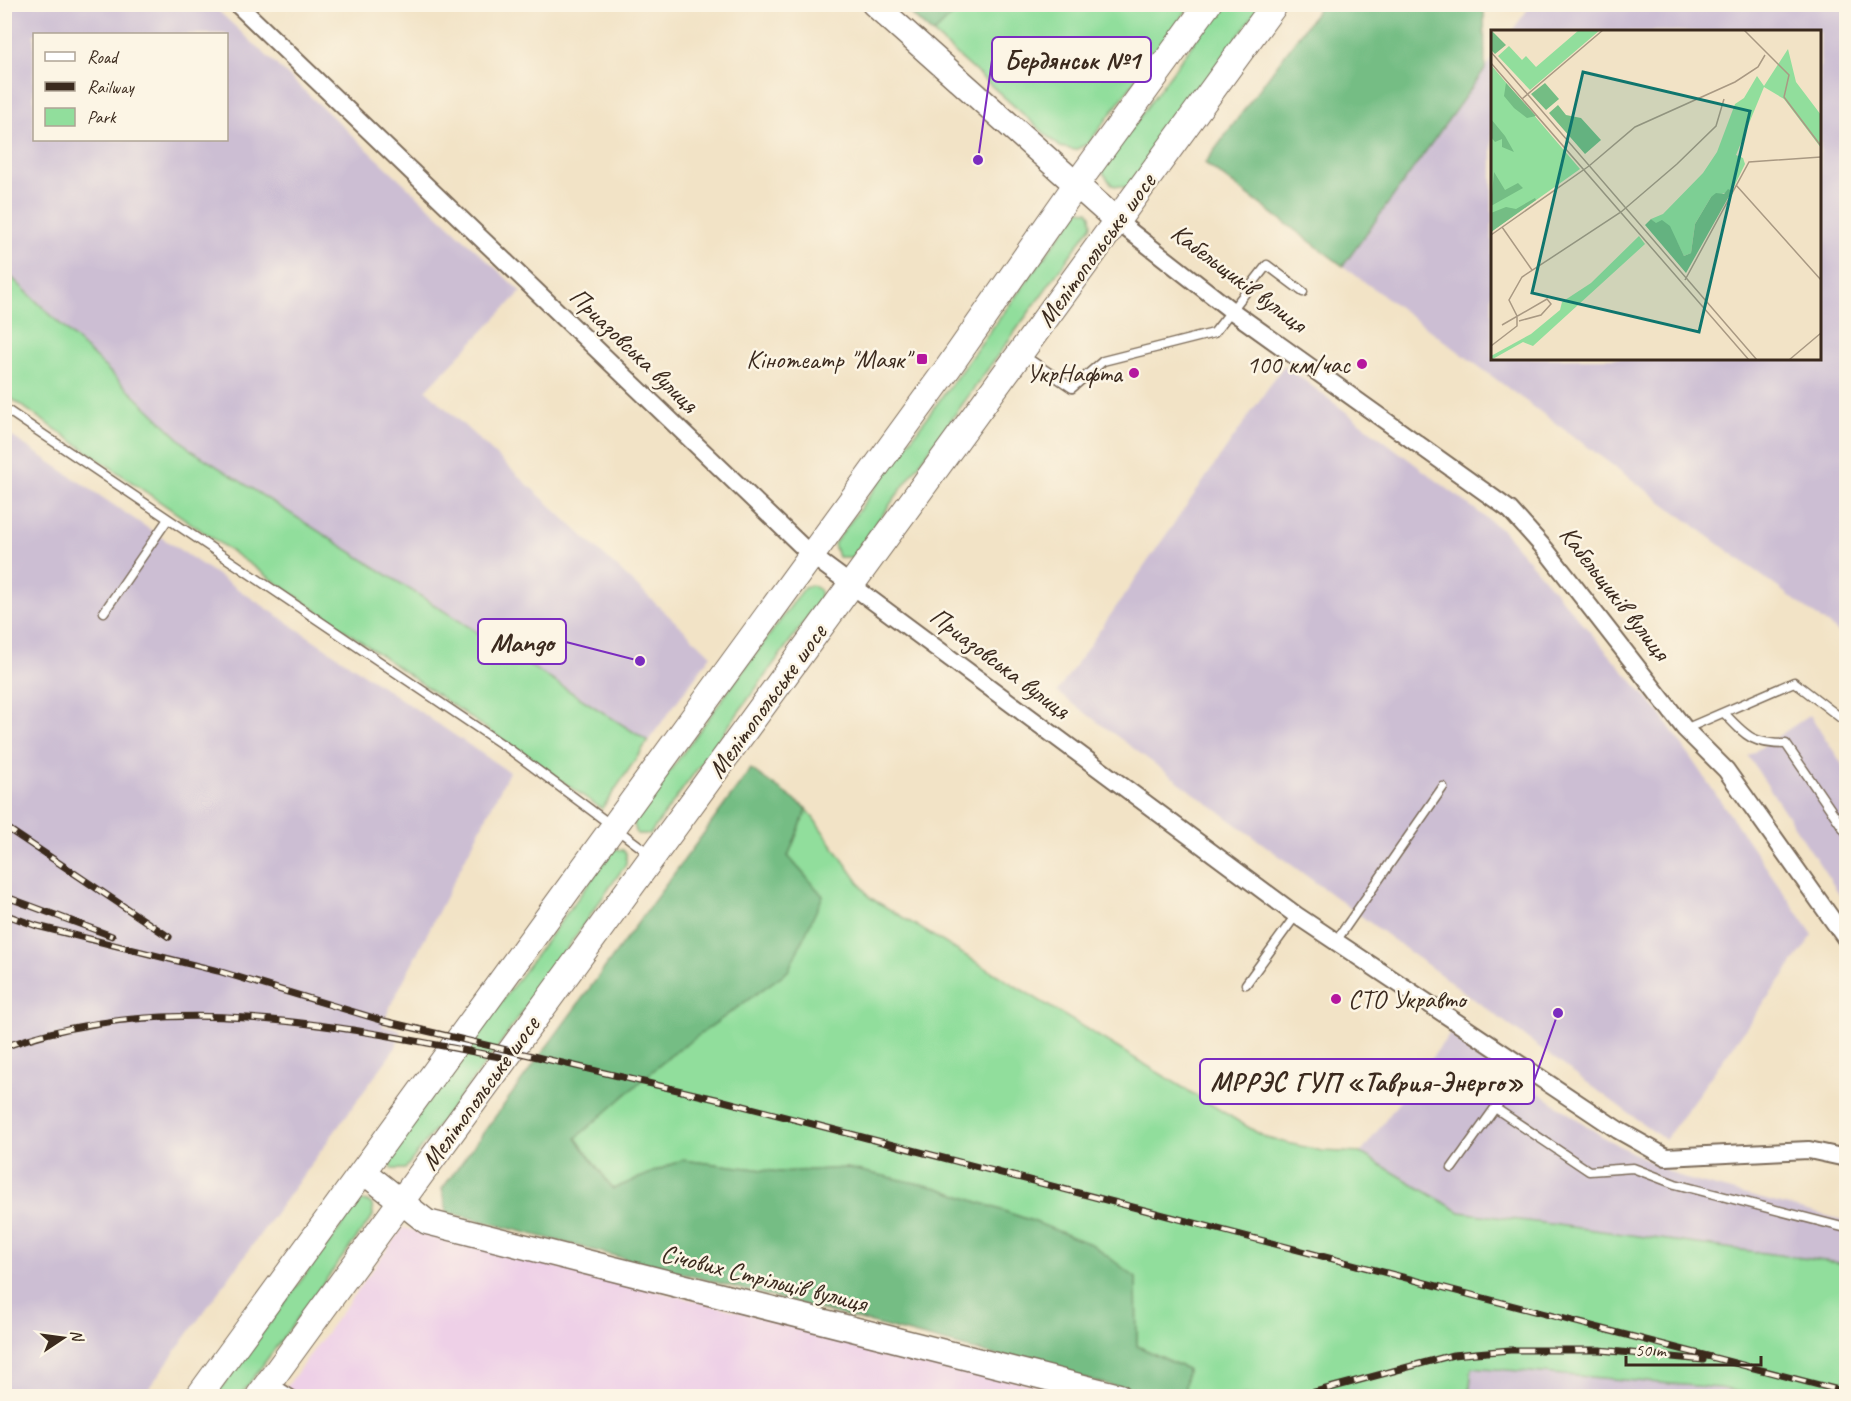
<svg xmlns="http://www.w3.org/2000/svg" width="1851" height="1401" font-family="Caveat,sans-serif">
	<rect width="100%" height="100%" fill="#fcf5e5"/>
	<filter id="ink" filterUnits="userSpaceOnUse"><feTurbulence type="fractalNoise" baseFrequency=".0167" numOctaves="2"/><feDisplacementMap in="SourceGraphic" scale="12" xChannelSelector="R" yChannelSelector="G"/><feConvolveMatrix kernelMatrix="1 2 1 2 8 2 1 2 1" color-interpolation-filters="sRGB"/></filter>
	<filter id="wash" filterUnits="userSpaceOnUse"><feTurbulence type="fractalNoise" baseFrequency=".008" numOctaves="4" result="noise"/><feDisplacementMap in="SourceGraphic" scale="24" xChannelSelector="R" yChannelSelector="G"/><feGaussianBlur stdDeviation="1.35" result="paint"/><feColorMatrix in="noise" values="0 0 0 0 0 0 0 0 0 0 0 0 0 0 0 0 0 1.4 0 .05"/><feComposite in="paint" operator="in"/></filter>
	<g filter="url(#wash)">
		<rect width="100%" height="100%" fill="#f2e3c6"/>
		<path fill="#eed0e7" d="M403,1228l675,168h-798z"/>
		<path fill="#ccbed3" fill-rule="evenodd" d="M15,5h197l309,287 -95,98 285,265 -63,86 -457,-291 -186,-180 -1,-225zM34,34h192v106h-192z
			M1531,5h315v633l-503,-372 149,-208v300h328v-326l-308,-1z
			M1284,365l218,165 157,182 154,223 -148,205 -608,-448z
			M4,431l505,341 -119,235 -8,19 19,4 -5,17 -253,349h-138z
			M1810,715l36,55v134l-98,-148z
			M1451,1032l155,107 76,39 164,43v43l-386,-52 -99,-59z
			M1472,1367l247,21 42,8h-292z"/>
		<path fill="#91de9c" stroke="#66845d" stroke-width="1.5" d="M901,5h290l-102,138 -14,7 -15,-3z
			M1221,5h40l-133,183 -16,-3 -11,-15z
			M1079,210l9,1 3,4 1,10 -240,332h-14l-4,-13z
			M4,270l187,180 457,291 -46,68 -597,-415z
			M812,585l8,5v10l-170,234h-13l-4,-13 171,-233z
			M807,809l62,88 397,241 56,13 39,2 99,59 386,52v132h-85l-42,-8 -247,-21 -3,29h-285l3,-27 -50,-23 -1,-68 -101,-56 -97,-34 -91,-20 -67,4 -98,-12 -69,29 -38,-52 95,-81 118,-200z
			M614,849l9,1 3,4v10l-126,180 -95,125h-13l-4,-13z
			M360,1201l9,1 3,3 1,11 -133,180h-25z"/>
		<path fill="#74bd84" stroke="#587451" stroke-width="1.5" d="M1322,4l162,1 1,64 -142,197 -138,-103z
			M901,5h62l-30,29z
			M751,769l56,40 -19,47 35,40 -35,75 -118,85 -94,82 37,51 69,-29 98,12 67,-4 91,20 97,34 58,23 43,33 1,68 50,23 -3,27h-33l-704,-184 -5,-23z"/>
	</g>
	<g filter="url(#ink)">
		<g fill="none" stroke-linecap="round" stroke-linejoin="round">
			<defs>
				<path id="lane" d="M1023,355l49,33 31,-27 111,-28 53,-68 36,27
					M4,408l505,341 141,105
					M104,612l64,-93
					M1724,713c22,23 28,31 62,31l60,88
					M1685,729l109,-47 52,40
					M1336,941l107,-154
					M1246,984l50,-69
					M1525,1068l-30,40 94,63 44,-3 42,16 171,44
					M1452,1168l43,-60
					M272,1382l22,14"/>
				<path id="street" d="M237,4l574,551 485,360 322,215 48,27 143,-7 37,8
					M1117,221l115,90 278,199 35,39 140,180 41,41 120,169"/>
				<path id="secondary" d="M874,4l243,217
					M365,1173l62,49 692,174"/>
				<path id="primary" d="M199,1396l749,-1028 128,-183 132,-181
					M259,1396l1016,-1392"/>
			</defs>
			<use href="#lane" stroke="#7b6b59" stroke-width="11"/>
			<use href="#street" stroke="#7b6b59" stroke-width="20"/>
			<use href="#secondary" stroke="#7b6b59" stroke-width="27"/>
			<use href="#primary" stroke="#7b6b59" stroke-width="28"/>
			<use href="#lane" stroke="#fff" stroke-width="8"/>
			<use href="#street" stroke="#fff" stroke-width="16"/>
			<use href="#secondary" stroke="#fff" stroke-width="24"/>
			<use href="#primary" stroke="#fff" stroke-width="26"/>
			<defs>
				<path id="rail" d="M4,826l165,111
					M4,896l108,40
					M4,914l33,12 181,45 166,50 336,79 1126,292
					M4,1047c160,-58 334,-22 495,10
					M1300,1396l153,-41 57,-5h90l103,10"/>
			</defs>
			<use href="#rail" stroke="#3b2a1e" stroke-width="7"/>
			<use href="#rail" stroke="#fcf5e5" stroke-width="4.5" stroke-dasharray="14" stroke-linecap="butt"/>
		</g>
	</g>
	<g fill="#b5179e" stroke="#fcf5e5" stroke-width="2">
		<rect x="916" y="353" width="12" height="12" rx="3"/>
		<circle cx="1362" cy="364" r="6"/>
		<circle cx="1134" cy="373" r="6"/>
		<circle cx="1336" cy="999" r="6"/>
	</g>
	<g text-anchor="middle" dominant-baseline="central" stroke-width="5" stroke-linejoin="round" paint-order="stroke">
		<g font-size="26" fill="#3b2a1e" stroke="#fcf5e5">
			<text transform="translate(1096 250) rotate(-54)">Мелітопольське шосе</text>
			<text transform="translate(1239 278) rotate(37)">Кабельщиків вулиця</text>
			<text transform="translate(634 350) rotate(44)">Приазовська вулиця</text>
			<text transform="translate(1615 593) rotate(52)">Кабельщиків вулиця</text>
			<text transform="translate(1000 663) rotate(37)">Приазовська вулиця</text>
			<text transform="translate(767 701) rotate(-54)">Мелітопольське шосе</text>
			<text transform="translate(480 1093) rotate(-54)">Мелітопольське шосе</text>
			<text transform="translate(764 1278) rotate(14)">Січових Стрільців вулиця</text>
		</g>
		<g font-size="26" fill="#3b2a1e" stroke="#fcf5e5" text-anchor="end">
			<text x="910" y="359">Кінотеатр "Маяк"</text>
			<text x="1350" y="364">100 км/час</text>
			<text x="1122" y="373">УкрНафта</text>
			<text x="1348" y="999" text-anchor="start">СТО Укравто</text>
		</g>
	</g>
	<g transform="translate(1491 30)">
		<rect width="330" height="330" fill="#f2e3c6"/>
		<path d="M88,0h21l-70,60 -32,-34 11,-10 13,14 4,-4 10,11zM297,19l8,33 25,33v33l-37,-49 -20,-12 -28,68 7,3 2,6 -13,27 -21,6 -16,27 -4,29 -7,3 -7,-14 -26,-23 12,-5 40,-41 14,-21 18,-48 9,-6 13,-22 7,10zM0,35l89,104 -89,63zM148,206l6,8 -112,102 -10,-4 -32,18v-4l40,-22 29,-24 2,-8 29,-19z" fill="#91de9c"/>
		<path d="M0,0l15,15 -11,9 -4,-4zM15,53l30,33 -9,2 -13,-10 -10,-12zM54,53l14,16 -13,11 -15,-16zM67,75l8,10 15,3 20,22 -16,14 -36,-41zM0,89l14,17 9,16 -12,-5v-8l-7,3 -4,-5zM3,142l11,18 13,-7 5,5 -32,18zM237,159l4,2 -46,82 -41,-48 6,-6 5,4 6,-3 8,6 14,30 7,-3 4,-29 16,-27 5,-4 8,1zM44,168l1,2 -45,32v-19l15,-6 10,2z" fill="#74bd84"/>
		<path fill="none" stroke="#a99983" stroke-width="1.5" d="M253,0l45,45 -5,22 37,49M0,22l266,308M0,33l258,297M31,69l81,-69M245,155l85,95M11,197l30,43M0,205l98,-69 46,-39 100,-45 23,-15 7,-12M194,250l64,-118 72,-5M11,295l45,-26 4,5 -10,11 -22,6M0,316l26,-20v-10l-8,-16 13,-23 99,-65 56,-48 39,-38 8,-27M298,330l32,-27"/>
		<path fill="#0f766e" fill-opacity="0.15" stroke="#0f766e" stroke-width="3" d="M92,42l167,39 -51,221 -167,-39z"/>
		<rect width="330" height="330" fill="none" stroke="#3b2a1e" stroke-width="3"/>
	</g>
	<path fill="none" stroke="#7b2cbf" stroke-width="2" d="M978 160L992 60M640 661L566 642M1558 1013L1534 1081"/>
	<g fill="#7b2cbf" stroke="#fcf5e5" stroke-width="2">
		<circle cx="978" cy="160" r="6"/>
		<circle cx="640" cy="661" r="6"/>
		<circle cx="1558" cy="1013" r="6"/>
	</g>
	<g fill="#fcf5e5" stroke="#7b2cbf" stroke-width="2">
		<rect x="992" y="37" width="159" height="45" rx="6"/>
		<rect x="478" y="619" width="88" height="45" rx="6"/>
		<rect x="1200" y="1059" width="334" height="45" rx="6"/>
	</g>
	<g font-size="27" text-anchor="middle" font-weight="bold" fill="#3b2a1e">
		<text x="1072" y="69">Бердянськ №1</text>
		<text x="522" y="651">Mango</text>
		<text x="1367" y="1091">МРРЭС ГУП «Таврия-Энерго»</text>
	</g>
	<rect width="1851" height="1401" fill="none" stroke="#fcf5e5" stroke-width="24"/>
	<rect x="33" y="33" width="195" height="108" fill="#fcf5e5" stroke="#afa495" stroke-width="1.5"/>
	<rect x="45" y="52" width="30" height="9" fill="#ffffff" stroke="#afa495" stroke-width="1.5"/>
	<text x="87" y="63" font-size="18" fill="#3b2a1e">Road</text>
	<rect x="45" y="82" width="30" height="9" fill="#3b2a1e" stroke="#afa495" stroke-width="1.5"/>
	<text x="87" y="93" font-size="18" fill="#3b2a1e">Railway</text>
	<rect x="45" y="108" width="30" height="18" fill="#91de9c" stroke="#afa495" stroke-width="1.5"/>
	<text x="87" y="123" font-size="18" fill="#3b2a1e">Park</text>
	<g transform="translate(63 1338) rotate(77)" stroke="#fcf5e5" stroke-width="4.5" paint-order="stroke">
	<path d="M0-4.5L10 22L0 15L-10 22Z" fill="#3b2a1e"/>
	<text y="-9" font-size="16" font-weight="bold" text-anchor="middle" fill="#3b2a1e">N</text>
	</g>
	<path d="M1626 1356v9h135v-9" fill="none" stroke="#3b2a1e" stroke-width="3"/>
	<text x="1635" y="1356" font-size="18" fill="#3b2a1e" stroke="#fcf5e5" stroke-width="4.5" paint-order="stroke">50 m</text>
</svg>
